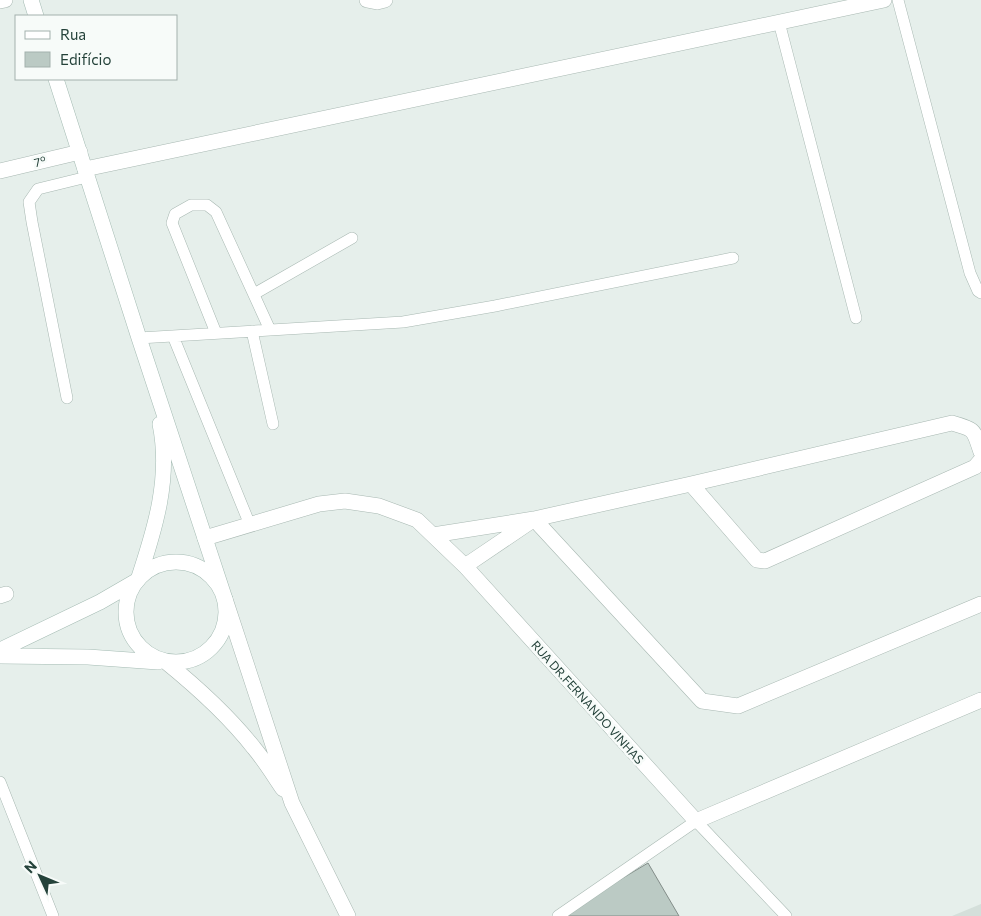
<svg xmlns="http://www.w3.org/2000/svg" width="981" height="916" font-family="Commissioner,sans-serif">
	<rect width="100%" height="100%" fill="#e6efeb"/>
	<path fill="#d4dfda" d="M981,904v12h-29z"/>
	<path fill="#bbcac4" stroke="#838d89" d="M648,863l31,53h-120z"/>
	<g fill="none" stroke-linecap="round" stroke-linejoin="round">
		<defs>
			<path id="lane" d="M898,0l72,273 8,18 3,2
				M779,22l77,296
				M254,294l98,-56
				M252,331l21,93
				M216,333l-44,-110 3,-9 16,-9h16l9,7 54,118
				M173,336l77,189
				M139,338l264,-16 92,-16 238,-48
				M67,398l-35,-176 -3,-20 9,-13 49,-12
				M0,782l53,134
				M558,916l138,-95 90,95"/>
			<path id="street" d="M367,0l10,2 8,-2
				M0,1l5,-1
				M85,169l799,-169
				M0,171l80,-19
				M691,484l66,76 8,1 210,-94 6,-7
				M534,519l168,182 36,5 243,-102
				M433,535l101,-16 157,-35 261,-61c24,7 21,6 29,29
				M205,538l114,-34 26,-3 34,5 38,14 48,46 231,255 285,-121
				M465,566l65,-44
				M0,596l6,-2
				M225,599l67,204 56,113
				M166,662c32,26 62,53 88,86 11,13 20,28 29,41"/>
			<path id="secondary" d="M31,0l5,16
				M56,79l83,259 86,261
				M126 612a50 50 0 1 1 100 0a50 50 0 1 1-100 0Z
				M0,650l100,-48 38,-22c17,-51 33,-102 22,-156
				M0,656l88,1 70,5"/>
		</defs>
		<use href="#lane" stroke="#a8b8b2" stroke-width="12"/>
		<use href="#street" stroke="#a8b8b2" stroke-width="16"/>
		<use href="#secondary" stroke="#a4bbb3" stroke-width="16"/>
		<use href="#lane" stroke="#fff" stroke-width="11"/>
		<use href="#street" stroke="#fff" stroke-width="15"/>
		<use href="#secondary" stroke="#fff" stroke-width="15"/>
	</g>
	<g text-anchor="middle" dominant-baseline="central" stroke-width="5" stroke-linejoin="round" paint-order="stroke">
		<g font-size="12" fill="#24423a" stroke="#f7fbf9">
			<text transform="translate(40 161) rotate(-13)">7º</text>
			<text transform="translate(588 702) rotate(48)">RUA DR.FERNANDO VINHAS</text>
		</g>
	</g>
	<rect x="15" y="15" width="162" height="65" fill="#f7fbf9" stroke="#a3b1ad"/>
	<rect x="25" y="31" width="25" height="8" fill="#ffffff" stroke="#a3b1ad"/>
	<text x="60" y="40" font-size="15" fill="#24423a">Rua</text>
	<rect x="25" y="52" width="25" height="15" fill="#bbcac4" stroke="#a3b1ad"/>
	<text x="60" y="65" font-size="15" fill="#24423a">Edifício</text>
	<g transform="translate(40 876) rotate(314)" stroke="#f7fbf9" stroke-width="4" paint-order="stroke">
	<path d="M0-4L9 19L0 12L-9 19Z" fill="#24423a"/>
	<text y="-8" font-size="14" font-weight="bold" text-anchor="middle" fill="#24423a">N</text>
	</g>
</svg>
